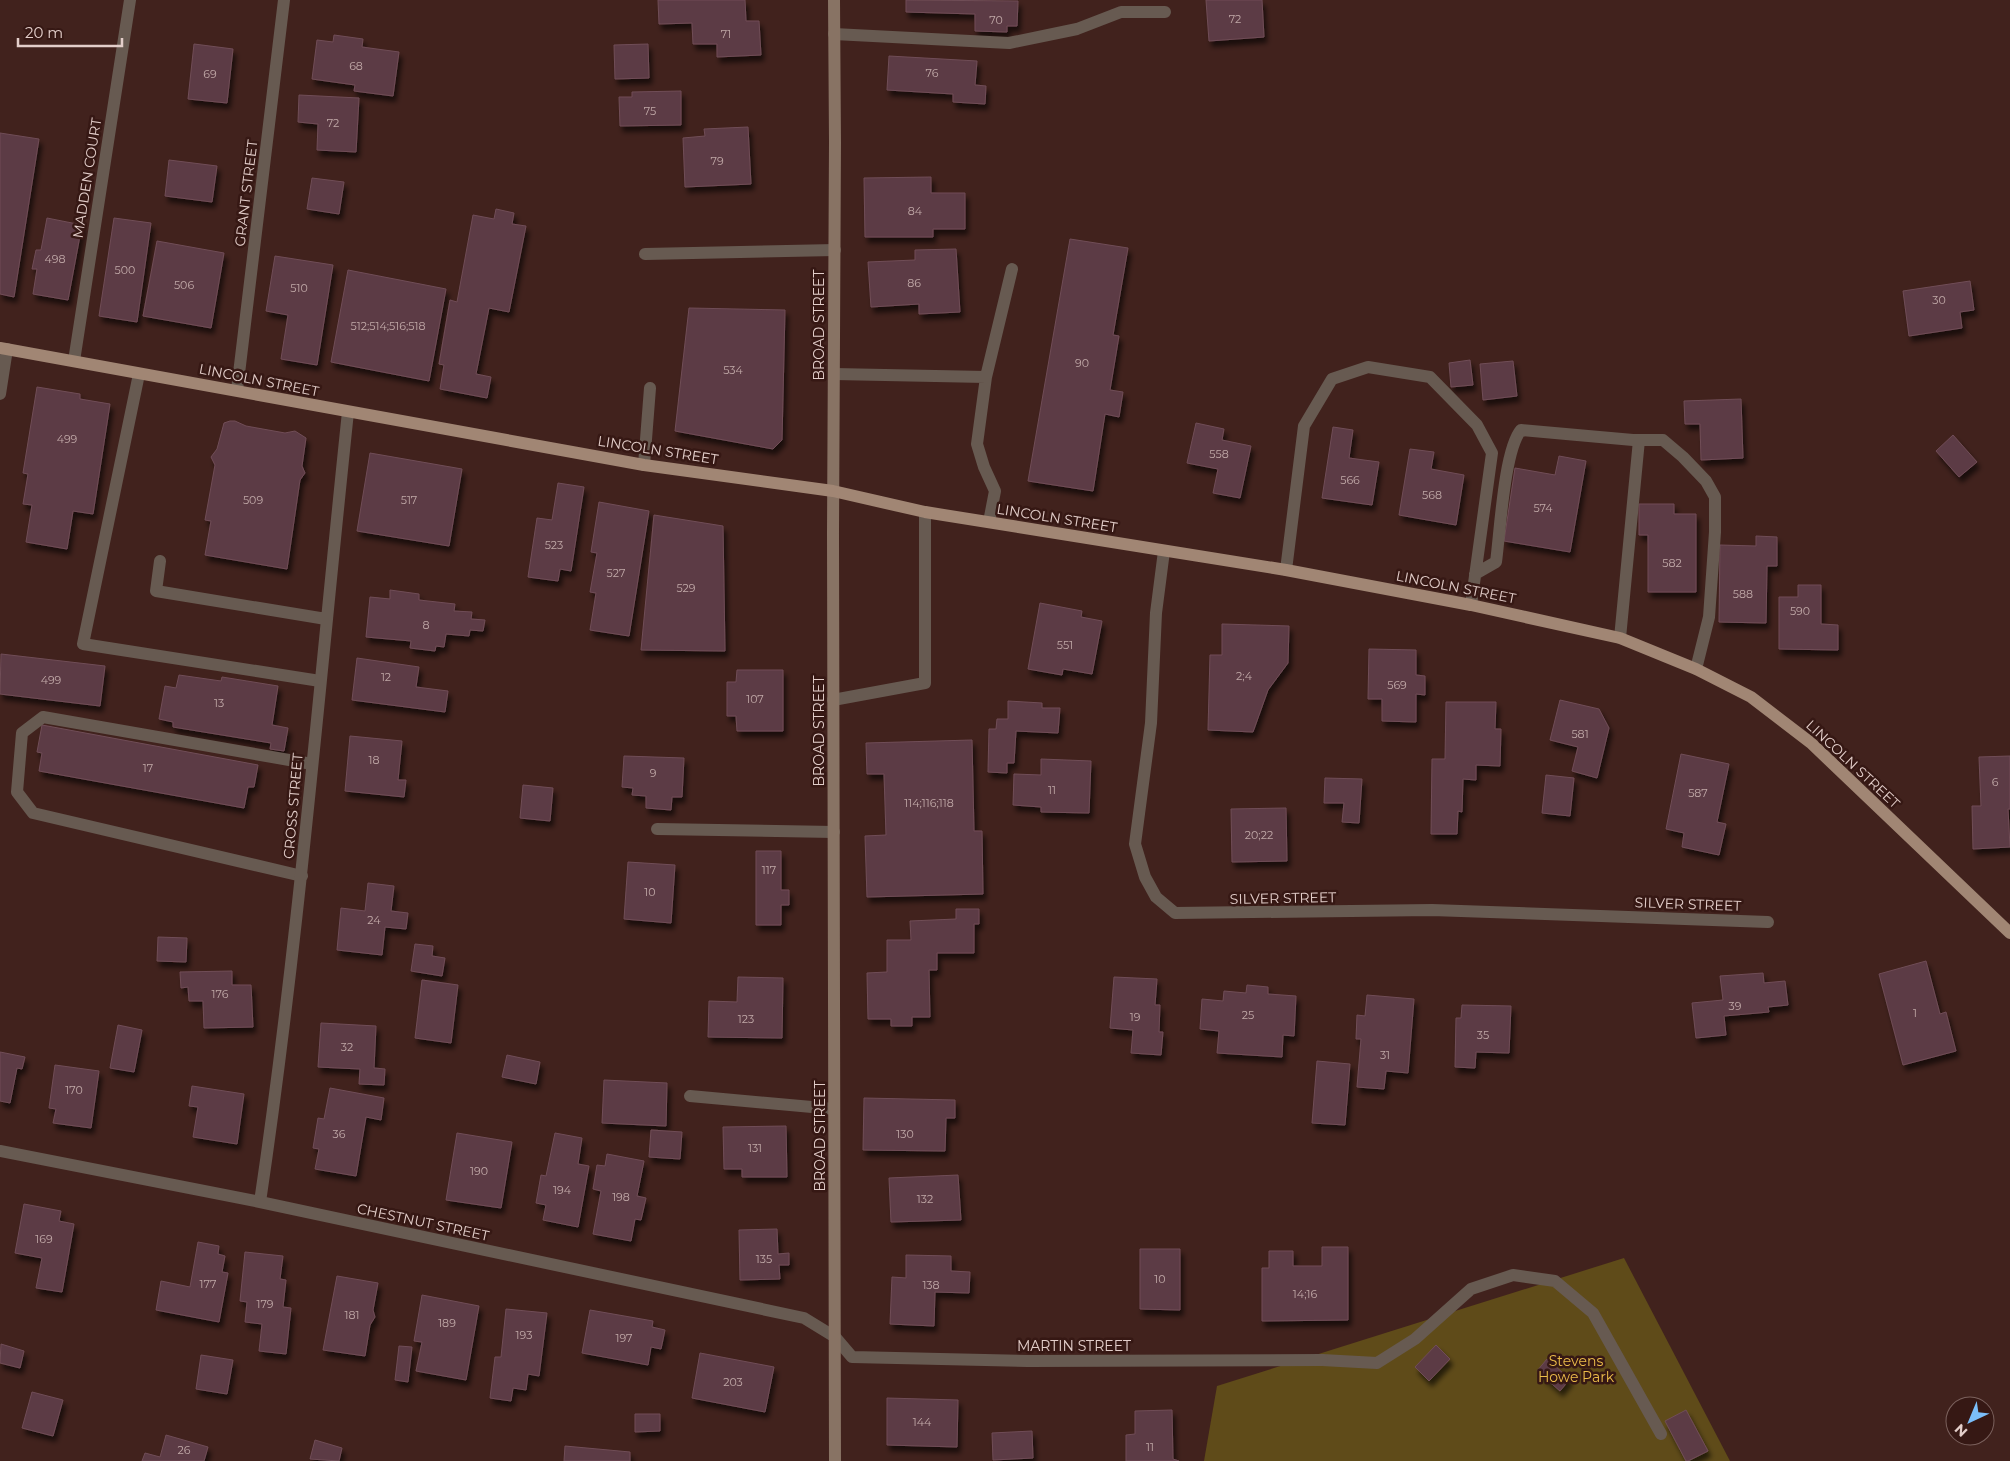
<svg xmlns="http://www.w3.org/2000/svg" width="2010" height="1461" font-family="Montserrat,sans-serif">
	<defs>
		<filter id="shadow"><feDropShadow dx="3" dy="5.5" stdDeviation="2.5" flood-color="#0009"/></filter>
	</defs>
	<rect width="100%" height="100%" fill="#41221d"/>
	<path fill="#5f4b19" d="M1624,1258l106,203h-526l13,-75z"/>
	<path fill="#5c3a44" stroke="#704d57" filter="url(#shadow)" d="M658,0h87l1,21h13l2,34 -44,2v-13h-24l-1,-21 -33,1z
		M906,0l112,1 -1,25h-10v6l-32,-1v-17l-69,-2z
		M1206,0h56l2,37 -55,4z
		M334,35l29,4 -1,8 37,5 -6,44 -39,-5 1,-6 -43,-6 5,-39 16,2z
		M194,44l39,5 -6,54 -39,-4z
		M648,44l1,34 -34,1 -1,-34z
		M889,56l88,5 -2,24 11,1 -1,18 -32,-2v-8l-66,-4z
		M681,91v34l-61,1 -1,-29h13v-5z
		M299,95l60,3 -3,54 -39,-2 1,-26 -20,-2z
		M748,127l3,57 -66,3 -2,-49 22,-2 -1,-7z
		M0,133l39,6 -25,158 -14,-3z
		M169,160l48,6 -5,36 -47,-6z
		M931,177v16h34v36h-32v8h-68l-1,-59z
		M312,178l32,4 -5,32 -32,-5z
		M496,209l18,4 -2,11 14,2 -17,86 -20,-4 -13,66 15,3 -4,21 -47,-9 4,-24 -5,-1 11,-64 7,2 16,-87 21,4z
		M47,218l35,7 -14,75 -35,-6 4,-25h-5l4,-19h5z
		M114,218l37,5 -14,99 -38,-6z
		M1070,239l58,9 -15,87 6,1 -9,54 13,2 -4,25 -14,-3 -12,77 -65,-10z
		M157,241l67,12 -13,75 -68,-12z
		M956,249l4,63 -41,2v-10l-48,3 -3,-45 47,-2v-10z
		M275,256l58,9 -16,100 -36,-6 7,-44 -22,-4z
		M348,270l98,19 -17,92 -98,-19z
		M1970,281l4,29 -14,2 2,16 -53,8 -6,-45z
		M689,308l96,2 -3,130 -9,9 -98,-18z
		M1470,360l3,25 -22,2 -2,-24z
		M1513,361l4,35 -34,4 -3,-36z
		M37,387l43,7v5l30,5 -17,110 -20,-3 -6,38 -41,-7 6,-37 -9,-1 5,-30 -5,-1z
		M1741,399l2,59 -42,2 -1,-36h-15l-1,-23z
		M230,421h5l11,5 39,7 10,-2 11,7 -4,28 3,7 -5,7 -13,89 -82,-14 6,-34 -6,-1 10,-55 -4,-8 6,-8 7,-26z
		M1196,423l28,6 -2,11 29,6 -11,52 -27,-5 5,-24 -31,-6z
		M1333,427l20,3 -4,28 30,4 -7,43 -50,-7z
		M1953,435l24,27 -18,15 -23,-26z
		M1410,449l24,3 -3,17 33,6 -8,50 -57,-10z
		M370,453l92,16 -13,77 -92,-15z
		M1559,456l27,5 -16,91 -66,-11 11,-73 40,7z
		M558,483l26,4 -13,84 -11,-2 -2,12 -30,-4 9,-59 15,2z
		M599,502l50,9 -20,125 -39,-6 6,-37 -6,-1 7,-39 -6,-1z
		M1639,504h35v10h22v78h-48v-57h-9z
		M654,515l69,11 2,125 -84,-1z
		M1756,536l21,1v29h-10l-1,57 -47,-1 1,-77 36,1z
		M1798,585h23v39l17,1v25l-59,-1v-52h19z
		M390,590l29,4v6l36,4 -1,7 18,1 -1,7 14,1 -2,11 -13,-1 -1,6 -23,-2 -2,13 -8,-1 -1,5 -25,-3 1,-7 -45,-4 4,-40 20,2z
		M1040,603l42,8 -1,6 21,4 -10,53 -29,-5 -1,6 -34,-6z
		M1222,624l67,2 -1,37 -20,27 -15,42 -45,-2 2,-75h12z
		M1369,649l47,1v25l9,1v19l-9,-1v28l-34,-1v-22h-14z
		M1,654l104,12 -5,40 -100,-12z
		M357,658l62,9 -3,20 32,4 -3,21 -93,-12z
		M737,670h46v61h-46l-1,-15h-9v-34h9z
		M179,675l42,6 1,-4 56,9 -6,39 16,3 -4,23 -14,-2 1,-6 -98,-16v-5l-14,-3 6,-33 11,2z
		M1560,700l39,9 10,19 -12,50 -25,-7 6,-24 -28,-7z
		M1008,701l34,2v5h18l-2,25 -42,-2 -2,32h-7v10l-19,-1 1,-43h7l1,-10h11z
		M1446,702h50l-1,27h6l-1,37 -24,-1v15l-13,-1 -1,33 -4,-1 -1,23h-26l1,-75h13z
		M42,725l216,40 -4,22h-6l-4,21 -205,-37 3,-18 -5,-1z
		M350,736l52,5 -4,39h8l-2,17 -59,-6z
		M972,740l2,91h8l1,63 -116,3 -2,-61 21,-1 -2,-61h-17l-1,-31z
		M1681,754l48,10 -12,58 9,2 -7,31 -37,-8 2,-14 -18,-4z
		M624,756l60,2 -2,39h-10l-1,13 -25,-2v-12l-14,-1 1,-7 -11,-1z
		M2010,756v53h-2l2,38 -37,2 -1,-43h9l-2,-49z
		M1041,759l50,2 -2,52 -48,-1v-5l-28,-2 1,-31 27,1z
		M1546,775l28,3 -4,38 -28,-3z
		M1325,778l37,1 -3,44 -17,-1 2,-19h-20z
		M523,785l30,3 -3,33 -30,-3z
		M1286,808l1,53 -55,1 -1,-53z
		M756,851h25v39h8v15h-8v20h-25z
		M628,862l47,3 -4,58 -47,-4z
		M368,883l26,3 -3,25 17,2 -2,16 -21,-2 -3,28 -45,-5 4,-42 24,3z
		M956,909h23v15h-5v29h-37v17h-8l1,47h-18v9h-21v-7h-23l-1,-46 20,-1v-32h24l-1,-19 46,-2z
		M158,937l29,1 -1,24 -29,-1z
		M415,944l18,2 -1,10 13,2 -3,18 -31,-5z
		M1926,961l14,53 6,-2 10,39 -53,14 -24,-91z
		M232,971v14h19l2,42 -49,1 -1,-27h-14l-1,-14 -7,1 -1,-16z
		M1763,973l1,10 21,-2 3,24 -20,2 1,5 -45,4 2,19 -30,3 -4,-35 31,-3 -3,-24z
		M738,977l45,1 -1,60 -74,-1 1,-36 28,1z
		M1114,977l43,2 -2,26h5l-1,27h4l-2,23 -30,-2 2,-23 -23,-2z
		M422,980l36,5 -7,58 -36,-5z
		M1247,985l21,2v7l28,2 -2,40 -11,-1 -1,22 -65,-4 2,-22 -19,-2 2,-30 21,2 1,-10 22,2z
		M1367,995l47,4 -6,74 -22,-2 -2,18 -27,-2 4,-48h-5l1,-24 8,1z
		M1462,1005l49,1 -2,47 -33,-1 -1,16 -20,-1 1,-49h5z
		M321,1023l55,3 -2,42 11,1 -1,16 -25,-1 1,-15 -42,-2z
		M118,1025l24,5 -8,42 -24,-4z
		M0,1052l25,5 -3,12 -5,-1 -7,35 -10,-2z
		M507,1055l33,7 -4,22 -34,-7z
		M1317,1061l33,3 -5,61 -33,-2z
		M55,1065l44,6 -8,57 -38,-5 3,-14 -7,-1z
		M604,1080l63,3 -1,43 -64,-3z
		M192,1086l52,8 -7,50 -44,-7 5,-30 -9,-1z
		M330,1088l54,10 -3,22 -15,-3 -10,59 -41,-7 4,-20 -6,-1 5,-30 6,1z
		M864,1098l91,2v18h-9l-1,33 -82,-1z
		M786,1126l1,51h-45v-8h-18l-1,-42z
		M651,1130l31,2 -2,27 -31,-2z
		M457,1133l55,9 -11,66 -55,-8z
		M555,1133l27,5 -4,26 11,2 -11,61 -35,-7 3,-15 -10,-2 5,-28 5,1z
		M607,1154l37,7 -7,35 9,2 -5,22 -6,-1 -4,22 -38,-7 8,-43 -8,-2 4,-24 8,1z
		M958,1175l3,45 -70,2 -2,-44z
		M24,1204l37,7 -2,10 15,3 -12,68 -26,-4 6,-30 -27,-5z
		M777,1229l1,25 11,-1v12h-10l1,14 -40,1 -1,-50z
		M198,1242l21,4 -1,8 7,2 -3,16 6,1 -9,49 -63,-12 5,-29 29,6z
		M1322,1247h26v73l-86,1v-53h7v-17h24v15h29z
		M1140,1249h40v61l-40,-1z
		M245,1252l38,4 -3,23 6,1 -3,27 8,1 -5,46 -27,-3 3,-27 -17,-2 2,-20 -7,-1z
		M906,1255l45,1v15l19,1 -1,21 -34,-1 -1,34 -44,-2 2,-47 14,1z
		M337,1276l41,7 -5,27 2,7 -5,8 -5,31 -42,-6z
		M422,1295l57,11 -13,74 -50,-9 6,-29 -8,-1z
		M506,1309l41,4 -8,63 -11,-2 -2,16 -13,-2 -2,13 -21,-3 5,-41h6z
		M590,1310l63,11 -1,6 13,3 -4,19 -10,-2 -3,18 -66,-12z
		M1,1344l23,7 -4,17 -20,-5z
		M1436,1345l14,14 -21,22 -14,-14z
		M399,1346l13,1 -4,35 -13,-2z
		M700,1353l74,14 -9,45 -73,-14z
		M201,1355l32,5 -6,34 -31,-5z
		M1547,1359l23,20 -10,12 -23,-20z
		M32,1392l31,8 -10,36 -31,-8z
		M887,1398l71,2 -1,47 -70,-2z
		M1172,1410l1,49 6,2h-53v-26l9,-1v-23z
		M1686,1410l22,41 -20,10h-2l-21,-40z
		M635,1414h25v17l-25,1z
		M1032,1431l1,27 -40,2 -1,-27z
		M166,1435l42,12 -4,14h-62l3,-8 15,4z
		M315,1440l27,8 -3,13 -29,-2z
		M565,1446l65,6v9h-66z"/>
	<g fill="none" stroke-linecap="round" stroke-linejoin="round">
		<path stroke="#675a51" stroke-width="12" d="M834,34l175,9 68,-14 44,-17h44
			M645,254l190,-4
			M139,374l-56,270 237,37
			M834,374l152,3
			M0,394l7,-45
			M644,465l6,-77
			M989,522l6,-31 -11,-24 -7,-23 9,-67 26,-108
			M1286,570l18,-144 28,-47 36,-12 62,10 47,48 15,28 -21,152
			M1475,574l21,-12c4,-29 8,-112 25,-132l112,10h30l20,17 23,24 9,16v35l-6,85 -13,52
			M1620,638l19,-198
			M833,700l92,-17v-171
			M657,829l177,3
			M302,876l-269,-63 -16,-21 5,-59 21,-16 269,47
			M1322,1360l55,3 38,-24 56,-50 42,-14 42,6 38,32 68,121"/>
		<path stroke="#675a51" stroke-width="12" d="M74,361l56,-361
			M237,390l47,-390
			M1164,551l-8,62 -5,110 -16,121 10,33 11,20 19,16 257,-3 336,12
			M160,561l-4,30 170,28
			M690,1096l144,13
			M0,1151l260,51 544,116 31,19 17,20 176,4 294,-1
			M260,1202c39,-263 60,-526 88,-790"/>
		<path stroke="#887364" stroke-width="12" d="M834,0l1,142 -2,392 2,927"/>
		<path stroke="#a18674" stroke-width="12" d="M0,348l644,117 189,26 92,21 361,58 185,35 149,33 76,31 55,28 60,46 199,190"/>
	</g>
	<g text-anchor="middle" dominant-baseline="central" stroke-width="5" stroke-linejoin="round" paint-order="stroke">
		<g font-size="11" fill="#c1a9a8">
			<text x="1235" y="19">72</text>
			<text x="996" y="20">70</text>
			<text x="726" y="34">71</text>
			<text x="356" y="66">68</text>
			<text x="932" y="73">76</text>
			<text x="210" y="74">69</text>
			<text x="650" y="111">75</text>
			<text x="333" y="123">72</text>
			<text x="717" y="161">79</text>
			<text x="915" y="211">84</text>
			<text x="55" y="259">498</text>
			<text x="125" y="270">500</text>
			<text x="914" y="283">86</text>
			<text x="184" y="285">506</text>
			<text x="299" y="288">510</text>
			<text x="1939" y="300">30</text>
			<text x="388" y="326">512;514;516;518</text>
			<text x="1082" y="363">90</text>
			<text x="733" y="370">534</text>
			<text x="67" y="439">499</text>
			<text x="1219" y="454">558</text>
			<text x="1350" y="480">566</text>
			<text x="1432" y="495">568</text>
			<text x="253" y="500">509</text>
			<text x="409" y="500">517</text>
			<text x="1543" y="508">574</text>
			<text x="554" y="545">523</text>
			<text x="1672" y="563">582</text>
			<text x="616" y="573">527</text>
			<text x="686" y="588">529</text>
			<text x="1743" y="594">588</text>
			<text x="1800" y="611">590</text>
			<text x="426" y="625">8</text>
			<text x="1065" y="645">551</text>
			<text x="1244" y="676">2;4</text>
			<text x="386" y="677">12</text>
			<text x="51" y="680">499</text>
			<text x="1397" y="685">569</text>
			<text x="755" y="699">107</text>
			<text x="219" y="703">13</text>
			<text x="1580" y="734">581</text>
			<text x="374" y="760">18</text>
			<text x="148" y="768">17</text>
			<text x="653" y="773">9</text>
			<text x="1995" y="782">6</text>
			<text x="1052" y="790">11</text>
			<text x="1698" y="793">587</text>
			<text x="929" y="803">114;116;118</text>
			<text x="1259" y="835">20;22</text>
			<text x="769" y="870">117</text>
			<text x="650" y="892">10</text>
			<text x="374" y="920">24</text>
			<text x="220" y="994">176</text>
			<text x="1735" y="1006">39</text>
			<text x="1915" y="1013">1</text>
			<text x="1248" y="1015">25</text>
			<text x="1135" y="1017">19</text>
			<text x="746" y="1019">123</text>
			<text x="1483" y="1035">35</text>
			<text x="347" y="1047">32</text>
			<text x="1385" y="1055">31</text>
			<text x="74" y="1090">170</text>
			<text x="339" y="1134">36</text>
			<text x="905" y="1134">130</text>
			<text x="755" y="1148">131</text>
			<text x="479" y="1171">190</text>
			<text x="562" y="1190">194</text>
			<text x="621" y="1197">198</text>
			<text x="925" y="1199">132</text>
			<text x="44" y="1239">169</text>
			<text x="764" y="1259">135</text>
			<text x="1160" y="1279">10</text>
			<text x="208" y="1284">177</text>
			<text x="931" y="1285">138</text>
			<text x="1305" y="1294">14;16</text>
			<text x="265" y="1304">179</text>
			<text x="352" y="1315">181</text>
			<text x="447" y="1323">189</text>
			<text x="524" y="1335">193</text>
			<text x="624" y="1338">197</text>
			<text x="733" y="1382">203</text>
			<text x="922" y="1422">144</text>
			<text x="1150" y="1447">11</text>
			<text x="184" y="1450">26</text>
		</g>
		<g font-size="14" fill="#e3ceca" stroke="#361814">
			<text transform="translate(87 178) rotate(-81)">MADDEN COURT</text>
			<text transform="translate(246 193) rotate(-83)">GRANT STREET</text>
			<text transform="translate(819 325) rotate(-90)">BROAD STREET</text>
			<text transform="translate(259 380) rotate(11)">LINCOLN STREET</text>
			<text transform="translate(658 450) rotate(9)">LINCOLN STREET</text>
			<text transform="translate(1057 518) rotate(9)">LINCOLN STREET</text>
			<text transform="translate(1456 587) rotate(11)">LINCOLN STREET</text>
			<text transform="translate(819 731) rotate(-90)">BROAD STREET</text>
			<text transform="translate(1853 764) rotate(43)">LINCOLN STREET</text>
			<text transform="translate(293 806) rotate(-85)">CROSS STREET</text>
			<text transform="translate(1283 898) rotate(-1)">SILVER STREET</text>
			<text transform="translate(1688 904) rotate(2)">SILVER STREET</text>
			<text transform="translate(820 1136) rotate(-90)">BROAD STREET</text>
			<text transform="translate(423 1222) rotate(12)">CHESTNUT STREET</text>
			<text x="1074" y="1346">MARTIN STREET</text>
		</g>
		<g font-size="14" fill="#ecbd4a" stroke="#361814">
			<text x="1576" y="1361">Stevens<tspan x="1576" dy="16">Howe Park</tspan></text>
		</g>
	</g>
	<g transform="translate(1970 1421) rotate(224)"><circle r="24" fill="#361814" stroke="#7b615d"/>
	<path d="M0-4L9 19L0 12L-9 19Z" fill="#7bbef9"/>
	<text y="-8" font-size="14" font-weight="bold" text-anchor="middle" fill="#e3ceca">N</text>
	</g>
	<path d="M18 38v8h104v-8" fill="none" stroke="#e3ceca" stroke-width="2.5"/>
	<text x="25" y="38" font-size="15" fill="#e3ceca" stroke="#361814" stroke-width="4" paint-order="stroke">20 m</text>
</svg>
